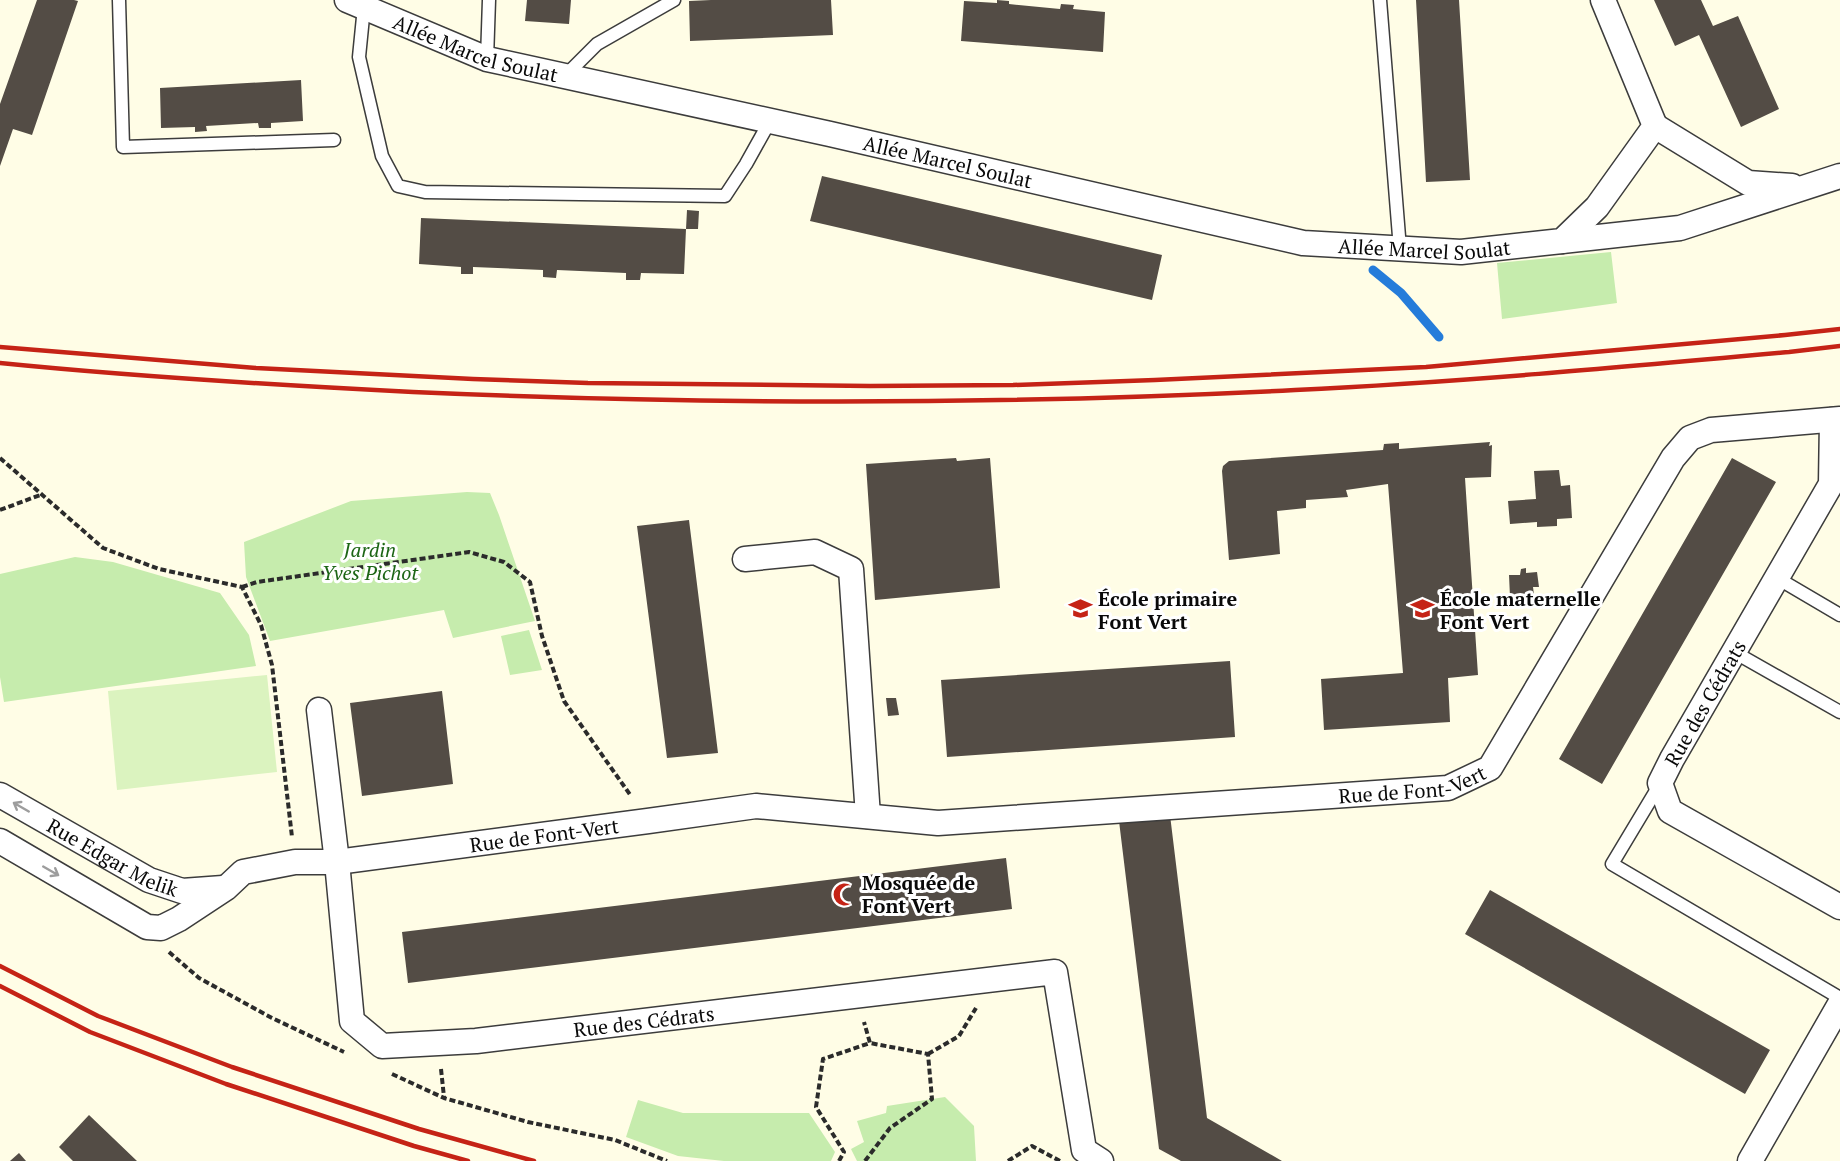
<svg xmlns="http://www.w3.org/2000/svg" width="1840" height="1161" font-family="'PT Serif',serif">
	<rect width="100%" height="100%" fill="#fffde6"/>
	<path fill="#c6ecad" d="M1611,252l6,51 -115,16 -5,-56z
		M467,492l23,1 9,22 36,106 -82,17 -9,-28 -174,31 -24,-64 -2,-35 107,-41z
		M75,557l38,5 107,31 29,42 7,31 -252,36 -4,-25v-103z
		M529,630l13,40 -32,5 -9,-39z
		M945,1097l29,29 2,35h-119l-6,-12 13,-7 -7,-21 29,-8 1,-7z
		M638,1100l45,13h126l26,39 -4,9h-107l-46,-5 -52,-19z"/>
	<path fill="#dbf3bf" d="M267,675l10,97 -160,18 -9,-99z"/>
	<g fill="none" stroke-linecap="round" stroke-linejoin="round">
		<path stroke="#257cda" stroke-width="9" d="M1373,270l28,23 38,44"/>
	</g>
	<path fill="#534c45" d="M37,0h37l4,1 -46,134 -19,-6 -13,37v-62z
		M527,0h44l-2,24 -44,-3z
		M711,0h120l2,35 -143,6 -1,-40z
		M997,0l12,1v3l51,5 1,-5 13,1 -1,4 32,3 -2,40 -142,-11 3,-40 33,2z
		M1416,0h43l11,180 -44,2z
		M1654,0h47l12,26 25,-10 41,93 -38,18 -42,-92 -24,11z
		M301,80l2,41 -32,2v5h-12l-1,-5 -52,3 1,5 -12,1v-5l-34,1 -1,-40z
		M822,176l340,79 -10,45 -342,-79z
		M687,210l12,1 -1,18h-12z
		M421,218l265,11 -2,45 -43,-1 -1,7h-14v-7l-69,-3 -1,8 -13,-1v-7l-70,-3v7h-12v-7l-42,-3z
		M1490,442l-1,4 3,-1 -1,32 -26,1 13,197 -30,3 2,44 -126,8 -3,-51 82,-6 -15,-189 -42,6 2,7 -42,3v8l-29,3 3,43 -51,6 -7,-89 1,-5 6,-5 154,-11 1,-6 15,-1v6z
		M956,458l1,3 33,-3 10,130 -125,12 -9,-136z
		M1732,458l44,24 -174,302 -43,-25z
		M1559,470l2,16 9,-1 2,33 -15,1v7l-20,1v-5l-27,2 -2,-23 28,-2 -2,-28z
		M689,520l29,233 -51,5 -30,-232z
		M1526,568v5l11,-1 2,15h-6l1,8 -24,2 -1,-22h11l1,-6z
		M1230,661l5,76 -288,20 -6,-77z
		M442,691l11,93 -91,12 -12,-93z
		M886,698h10l3,17 -11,1z
		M1170,815l37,303 75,43h-101l-22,-12 -40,-328z
		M1006,858l6,51 -604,74 -6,-51z
		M1490,890l280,160 -25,44 -280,-160z
		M89,1115l48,46h-64l-14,-14z
		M19,1153l7,8h-16z"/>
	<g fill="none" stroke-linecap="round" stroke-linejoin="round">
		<defs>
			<path id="service" d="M119,0l4,147 211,-7
				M1380,0l20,249
				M364,7l-5,50 23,99 16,30 27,6 300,4 21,-32 24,-43
				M487,59l2,-59
				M565,76l32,-32 77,-44
				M1777,578l63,37
				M1734,652l106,60
				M1660,784l-48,80 228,134"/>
			<g id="minor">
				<path id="s1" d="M347,0l140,59 343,75 473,109 158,9 101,-11 35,-34 58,-81 -52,-126"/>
				<path d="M1655,126l93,57 44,3"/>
				<path d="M1562,241l118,-13 160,-52"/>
				<path d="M1832,420l-1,64 -159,275 -12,24 10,28 170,96"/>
				<path d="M745,559l70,-7 36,17 17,247"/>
				<path id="s2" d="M319,710l18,152 15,159 30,25 94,-5 579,-69 29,178 17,11"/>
				<path id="s3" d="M0,795l149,85 33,11 41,-3"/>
				<path id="s4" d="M0,841l147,86 14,1 18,-9 47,-31 17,-16 52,-10h42l311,-41 108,-15 182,17 510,-35 42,-20 183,-310 17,-20 21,-8 129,-11"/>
				<path d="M1750,1161l90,-157"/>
			</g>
		</defs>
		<use href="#service" stroke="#3c3c3c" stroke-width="15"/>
		<use href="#minor" stroke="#3c3c3c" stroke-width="27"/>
		<path stroke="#2b2b2b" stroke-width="4" stroke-dasharray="6 3" stroke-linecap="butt" d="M0,458l103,90 56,21 83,18 19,38 11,40 20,172
			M0,510l43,-16
			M242,587l15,-5 212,-30 35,10 26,20 12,54 22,65 67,95
			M169,952l30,26 73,40 72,34
			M928,1054l31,-18 17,-28
			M441,1069l3,28
			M392,1074l52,24 84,24 87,18 52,21
			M839,1161l5,-9 -28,-45 7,-48 47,-16 -6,-21
			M865,1161l25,-33 42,-29 -4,-45 -58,-11
			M1008,1161l24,-15 28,15"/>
		<use href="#service" stroke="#fff" stroke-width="12"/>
		<use href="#minor" stroke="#fff" stroke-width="24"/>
		<path stroke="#c52316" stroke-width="4.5" d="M0,347l256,21 217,11 115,4 282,3 143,-1 142,-5 271,-13 359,-32 55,-6
			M0,363c138,14 275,22 413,29 294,13 588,13 882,-2 165,-8 329,-23 494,-38l51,-6
			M0,966l98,50 134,51 187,62 115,32
			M0,986l90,46 136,52 188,62 54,15"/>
	</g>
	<defs><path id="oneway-shaft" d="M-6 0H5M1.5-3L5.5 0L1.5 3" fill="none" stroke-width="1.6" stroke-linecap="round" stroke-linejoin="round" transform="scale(1.5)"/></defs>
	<g stroke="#9d9d9d">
		<use href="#oneway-shaft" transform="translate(21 807) rotate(-150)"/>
		<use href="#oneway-shaft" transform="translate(51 871) rotate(30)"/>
	</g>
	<defs>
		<symbol id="school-bare" viewBox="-9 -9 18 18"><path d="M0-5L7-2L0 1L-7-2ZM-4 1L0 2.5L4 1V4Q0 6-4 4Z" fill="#c52316" stroke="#fff" stroke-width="2.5" paint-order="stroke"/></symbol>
		<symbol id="mosque-bare" viewBox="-9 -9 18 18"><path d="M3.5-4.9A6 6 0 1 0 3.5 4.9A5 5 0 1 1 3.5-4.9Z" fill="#c52316" stroke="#fff" stroke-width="2.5" paint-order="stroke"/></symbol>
	</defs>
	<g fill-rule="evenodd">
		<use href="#school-bare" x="1064" y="592" width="33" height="33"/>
		<use href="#school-bare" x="1406" y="592" width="33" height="33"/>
		<use href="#mosque-bare" x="828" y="878" width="33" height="33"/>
	</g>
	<g text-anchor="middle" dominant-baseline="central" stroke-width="6" stroke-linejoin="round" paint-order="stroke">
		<g font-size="20" fill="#090909" stroke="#fff">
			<text stroke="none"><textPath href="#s1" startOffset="138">Allée Marcel Soulat</textPath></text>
			<text stroke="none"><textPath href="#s1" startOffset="624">Allée Marcel Soulat</textPath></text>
			<text stroke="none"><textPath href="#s1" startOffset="1110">Allée Marcel Soulat</textPath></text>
			<text transform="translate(1705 703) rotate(-60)">Rue des Cédrats</text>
			<text stroke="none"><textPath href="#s4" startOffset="1461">Rue de Font-Vert</textPath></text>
			<text stroke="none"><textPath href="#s4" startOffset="588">Rue de Font-Vert</textPath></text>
			<text stroke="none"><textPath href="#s3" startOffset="129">Rue Edgar Melik</textPath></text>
			<text stroke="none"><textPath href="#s2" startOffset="615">Rue des Cédrats</textPath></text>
		</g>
		<g font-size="20" font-style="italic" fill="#1c6515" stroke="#fff">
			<text x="370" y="549">Jardin<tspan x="370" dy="23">Yves Pichot</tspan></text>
		</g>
		<g font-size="20" font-weight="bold" fill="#090909" stroke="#fff" text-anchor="start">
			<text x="1098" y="598">École primaire<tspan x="1098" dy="23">Font Vert</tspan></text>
			<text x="1440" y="598">École maternelle<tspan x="1440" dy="23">Font Vert</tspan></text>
			<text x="862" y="882">Mosquée de<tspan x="862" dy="23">Font Vert</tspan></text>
		</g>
	</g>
</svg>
